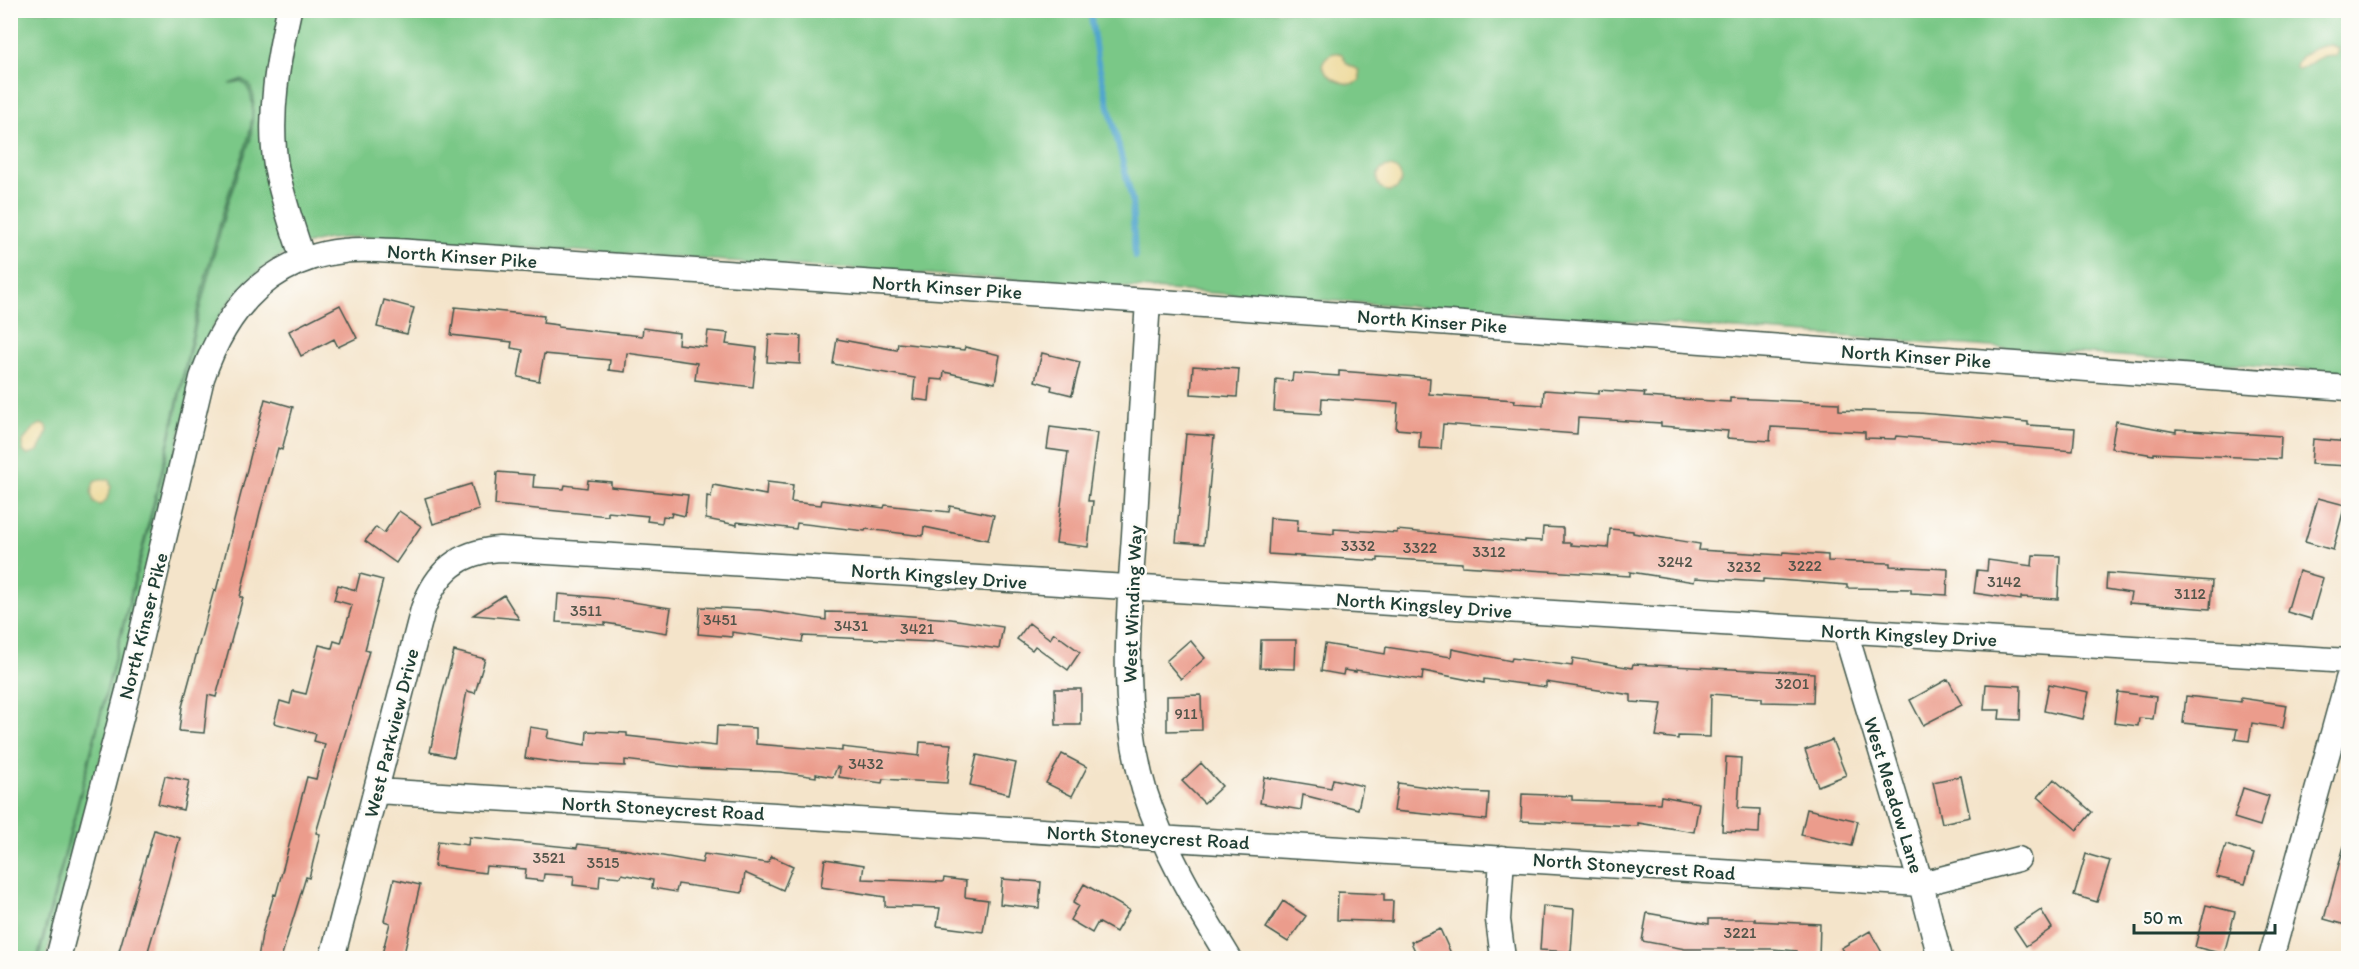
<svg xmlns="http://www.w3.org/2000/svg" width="2359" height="969" font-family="Itim,sans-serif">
	<rect width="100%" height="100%" fill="#fdfcf7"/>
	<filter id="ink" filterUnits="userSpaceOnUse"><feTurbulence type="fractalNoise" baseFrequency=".0167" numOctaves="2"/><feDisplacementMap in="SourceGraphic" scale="12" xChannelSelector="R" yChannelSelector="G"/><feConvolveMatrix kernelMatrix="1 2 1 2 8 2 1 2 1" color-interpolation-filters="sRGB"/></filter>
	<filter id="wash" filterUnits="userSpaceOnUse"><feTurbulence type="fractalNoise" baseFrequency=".008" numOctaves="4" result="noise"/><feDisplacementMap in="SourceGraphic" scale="24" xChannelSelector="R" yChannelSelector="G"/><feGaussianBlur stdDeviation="1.35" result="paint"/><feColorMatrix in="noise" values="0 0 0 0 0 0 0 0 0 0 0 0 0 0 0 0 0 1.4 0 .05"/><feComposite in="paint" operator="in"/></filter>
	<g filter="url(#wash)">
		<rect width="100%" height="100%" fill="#f4e4ca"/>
		<path fill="#7ac887" stroke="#4c825e" stroke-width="1.5" d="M10,11h2338v361l-1027,-72 -961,-63c-12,1 -25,1 -37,3 -61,14 -100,60 -124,115l-90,375 -32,109 -31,119h-35z"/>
		<path fill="#63ac74" stroke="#417454" stroke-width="1.5" d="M242,79l7,5 5,12 -3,42 -23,64 -30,114 -36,159 -123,483h-2c43,-160 83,-321 123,-482 17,-69 30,-140 48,-209 7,-24 13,-50 21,-75 9,-25 40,-90 12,-111l-12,3z"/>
		<path fill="#eeda9e" stroke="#868c69" stroke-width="1.5" d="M2331,45l7,3 -2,8c-26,1 -18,5 -37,14l-3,-2c0,-15 23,-22 35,-23z
			M1339,53l3,1 5,10 12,6 1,10 -4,3c-14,3 -28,-5 -34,-18 2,-8 9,-13 17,-12z
			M1377 179a12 12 0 1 1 24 0a12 12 0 1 1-24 0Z
			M41,424l6,3 1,4 -10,20 -11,4 -4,-4v-10l12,-14z
			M101,479l8,1 2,7 -5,14 -6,4 -6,-2 -3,-10 3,-11z"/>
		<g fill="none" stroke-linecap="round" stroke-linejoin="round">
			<path stroke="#51a6cd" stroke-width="6" d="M1090,10l7,48 35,142 3,57"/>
		</g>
		<g id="blocks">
			<path fill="#eb9c8c" d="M384,300l30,8 -7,26 -30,-7z
				M340,305l17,33 -19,9 -4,-8 -33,17 -12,-25z
				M455,307l89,9 -1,7 15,2v2l84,9 1,-8 36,5 -1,11 28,3 2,-16 20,2 -2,11 31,4 -4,39 -58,-7 2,-17 -70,-10 -2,19 -16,-2 1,-10 -66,-6 -5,27 -21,-4 5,-27 -12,-2 1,-6 -61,-7z
				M769,334l32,2 -1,28 -33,-2z
				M837,339l60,11 1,-7 66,7 1,-3 35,8 -5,28 -51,-11 -1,8 -12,-1 -2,22 -16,-2 2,-21 -82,-14z
				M1042,353l38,9 -8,33 -21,-5 1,-4 -17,-5z
				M1193,366l46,3 -2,28 -46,-3z
				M1339,371l91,7 -1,16 86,6 -1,3 29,2 1,-15 55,4v-4l46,3 -1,4 86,5v-4l109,5v7l80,3 109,9v3l47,3 -2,23 -177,-15 -1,3 -30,-1v-6l-94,-5 -1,14 -43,-3 1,-7 -67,-5v-3l-83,-5 -1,16 -134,-10 -2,25 -22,-1 1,-17 -24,-2 2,-26 -76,-5 -1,16 -47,-3 2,-32 16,2 1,-8 46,3z
				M265,399l28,8 -11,43 -4,-2 -18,64 -20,85h3l-27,100 -8,-2 -4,38 -25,-2 3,-24 32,-117 2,1z
				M2116,421l60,11v-3l105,7 -1,23 -126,-6v2l-43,-7z
				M1050,427l47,6 -9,68h5l-5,46 -32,-4 12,-91 -21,-3z
				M1186,434l28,2 -10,108 -28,-2z
				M2313,439l36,3v24l-38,-2z
				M497,472l37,3 -1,12 31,2 1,-4 22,3 1,-8 23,2v5l77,8 -3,21 -13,-3 -1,4 -8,-1 -1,7 -15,-2 1,-5 -40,-4v4l-113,-11z
				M767,482l26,3 -2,17 30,3 1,-5 62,8 1,-3 64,7 1,-6 44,9 -6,25 -64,-13 -1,9 -57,-7 -1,2 -68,-8 -1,6 -59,-7v3l-31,-6 1,-23 4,1 2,-12 53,10z
				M471,484l8,26 -46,14 -8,-26z
				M2318,498l27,7 -12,45 -28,-8z
				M399,511l22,15 -25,37 -31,-22 11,-14 8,6z
				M1270,518l28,2 -1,11 37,3v-5l63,4v-3l128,12v-2l17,1 1,-14 20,1v15h8v2l37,3 2,-19 23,2v2l67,11 -1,6 83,5 1,-3 45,3v6l62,2v3l58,3 -1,26 -36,-2v-4l-64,-1v-3l-84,-6v3l-68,-4 -1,4 -64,-10v4l-168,-10v-3l-84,-5v3l-110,-7z
				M2033,555l27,1 -2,43 -37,-2v3l-47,-7 3,-23 10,1 1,-11 44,6z
				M2299,571l24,7 -12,41 -24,-7z
				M2107,573l105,8 -2,28 -81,-6 2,-10 -25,-4z
				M360,574l23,6 -18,70 4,1 -53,182 4,1 -11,44 -3,-1 -25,81h-23l4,-24 12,-40 2,1 31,-118 9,2 9,-35 -11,-3 2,-7 -42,-11 6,-22 10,3 3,-13 13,3 13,-49 13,3 2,-7 7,2 11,-38 -18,-5 4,-15 18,5z
				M558,594l49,4 64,10 -4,25 -62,-10v2l-49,-3z
				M504,595l15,24 -46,-4z
				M700,607l60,3 66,10v-8l44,1 81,6 52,8 -4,22 -66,-9v2l-130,-6 -1,6 -70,-10v5l-34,-3z
				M1029,623l21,16 4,-6 26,19 -12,18 -33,-24 -3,4 -15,-11z
				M1190,640l15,18 -24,21 -15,-18z
				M1261,640h35l-1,29 -35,-1z
				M1325,644l60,10 1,-7 65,10 1,-8 59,12 1,-3 60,8 1,-8 59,10 1,-4 181,9 -1,30 -51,-1v-4l-51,-4 -1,43 -32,-1v3l-22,-3 6,-32 -31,-2v-7l-85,-13v5l-62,-8v4l-61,-12 -1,9 -66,-10v2l-12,-2 -1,5 -22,-4z
				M454,651l31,8 -10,34 -8,-2 -13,66 -24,-5 10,-48z
				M1948,679l14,26 -39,20 -13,-25z
				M1986,684l35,2 -1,34 -21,-1 1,-9h-16z
				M2049,684l40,8 -6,27 -39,-8z
				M1055,689h26v36h-25z
				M2118,692l38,5 -3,22 -14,-1 -1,8 -24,-3z
				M1201,695l1,35 -35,1v-35z
				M2186,696l55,6v-4l46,7 -4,23 -31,-5 -3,18 -14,-2 2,-10 -54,-6z
				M717,726l39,2v16l86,7v-4l77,9 1,-14 31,2 -4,39 -64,-4 -1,4 -43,-6 1,-9 -3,-1 -4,10 -17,-3v3l-36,-5 -90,-4 -65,-8v6l-67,-3 -33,-5 5,-31 19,3 -2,8 39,7 1,-14 40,2v3l89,10z
				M1832,740l14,35 -28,11 -13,-36z
				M1062,754l25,13 -15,29 -26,-13z
				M977,755l39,8 -7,31 -39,-9z
				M1726,757l15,1 -3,50 22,1 -1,24 -37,-2z
				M1201,763l21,23 -18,17 -22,-22z
				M165,776l24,5 -6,29 -25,-6z
				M1961,776l9,41 -28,6 -9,-41z
				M1264,777l67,11 2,-9 30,7 -5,23 -55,-14 -2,15 -41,-7z
				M2054,779l38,33 -15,18 -39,-33z
				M1398,783l64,9 27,1 -2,27 -93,-9z
				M2243,788l26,8 -9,30 -26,-8z
				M1522,794l50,2v4l88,3 1,-7 38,7 -5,29 -56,-9v3l-117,-5z
				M1807,809l51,12 -6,25 -51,-11z
				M154,830l26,8 -16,58 -18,62h-29z
				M469,837l108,11 1,-4 45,5 79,14 2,-9 64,9 3,-7 22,10 -10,24 -38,-17 -3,20 -64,-9 -2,8 -24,-4 1,-8 -31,-6 -1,3 -21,-2 -1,13 -26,-3 1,-9 -30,-2 -1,7 -18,-2 1,-10 -40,-3 -1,7 -51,-7 4,-25 30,4z
				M2226,845l28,9 -9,30 -29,-7z
				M2344,846l5,1v79l-25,-7z
				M2086,854l24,7 -13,41 -23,-7z
				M825,859l39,6 -2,14 81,3 1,-4 22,3 -1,16 23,3 -5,32 -46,-6 3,-18 -55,-2v-9l-64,-10z
				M394,879l26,6 -17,73h-22l9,-35 -6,-2z
				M1002,879l39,3 -2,26 -39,-4z
				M1084,884l45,26 -13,22 -18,-10 -6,11 -22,-13 8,-14 -5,-3z
				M1338,892l46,2v7h9l-1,21 -55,-2z
				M1283,901l23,15 -18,26 -22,-14z
				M2206,905l29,7 -11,42 -29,-7z
				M1543,906l31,3 -3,43 -31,-2z
				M2041,910l11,18 -26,18 -12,-18z
				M1647,913l62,11v-5h46v2l65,3 -1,34h-22v-7l-24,-2h-88l-43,-8z
				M1440,929l13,29h-35l-7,-16z
				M1870,931l15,27h-38l-6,-10z"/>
		</g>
	</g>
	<g filter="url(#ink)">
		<use href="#blocks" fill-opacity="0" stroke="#3f564a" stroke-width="1.5"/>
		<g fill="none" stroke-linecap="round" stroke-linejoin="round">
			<defs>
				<path id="minor" d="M289,10c-11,50 -21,105 -13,156 6,32 17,63 27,93
					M1148,301c-5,78 -10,157 -14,235 -6,85 -14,170 10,253 19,61 52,115 85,169
					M1845,631l76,253 19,74
					M376,791l1545,93 97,-25
					M1502,858l-4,62 5,38
					M58,958l70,-267 74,-313c23,-67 66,-119 141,-127 22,-3 46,0 68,1l737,49 1200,87
					M332,958l91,-349c14,-38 36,-57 76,-60l1849,112
					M2271,958l77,-279"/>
			</defs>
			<use href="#minor" stroke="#3f564a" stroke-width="27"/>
			<use href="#minor" stroke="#fff" stroke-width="24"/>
		</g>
	</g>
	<g text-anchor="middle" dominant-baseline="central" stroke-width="5" stroke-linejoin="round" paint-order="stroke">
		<g font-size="16" fill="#52554a">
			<text x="1358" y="545">3332</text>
			<text x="1420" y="547">3322</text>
			<text x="1489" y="551">3312</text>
			<text x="1675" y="561">3242</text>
			<text x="1805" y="565">3222</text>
			<text x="1744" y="566">3232</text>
			<text x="2004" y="581">3142</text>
			<text x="2190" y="593">3112</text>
			<text x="586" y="610">3511</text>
			<text x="720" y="619">3451</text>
			<text x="851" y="625">3431</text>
			<text x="917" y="628">3421</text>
			<text x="1792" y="683">3201</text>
			<text x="1186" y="713">911</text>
			<text x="866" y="763">3432</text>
			<text x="549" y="857">3521</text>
			<text x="603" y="862">3515</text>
			<text x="1740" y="932">3221</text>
		</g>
		<g font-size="20" fill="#1f3d34" stroke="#fdfcf7">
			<text transform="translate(462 256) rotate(4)">North Kinser Pike</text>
			<text transform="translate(947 287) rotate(4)">North Kinser Pike</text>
			<text transform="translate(1432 321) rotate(4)">North Kinser Pike</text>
			<text transform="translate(1916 356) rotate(4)">North Kinser Pike</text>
			<text transform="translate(939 576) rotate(4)">North Kingsley Drive</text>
			<text transform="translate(1132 604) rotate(-88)">West Winding Way</text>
			<text transform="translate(1424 605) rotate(4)">North Kingsley Drive</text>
			<text transform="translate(143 626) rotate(-76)">North Kinser Pike</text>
			<text transform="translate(1909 635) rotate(3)">North Kingsley Drive</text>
			<text transform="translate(391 733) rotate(-76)">West Parkview Drive</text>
			<text transform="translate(1894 795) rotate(73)">West Meadow Lane</text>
			<text transform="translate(663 808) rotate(3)">North Stoneycrest Road</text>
			<text transform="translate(1148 837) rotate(3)">North Stoneycrest Road</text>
			<text transform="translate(1634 866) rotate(4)">North Stoneycrest Road</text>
		</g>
	</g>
	<rect width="2359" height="969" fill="none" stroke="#fdfcf7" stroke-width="36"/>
	<path d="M2134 924v9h141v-9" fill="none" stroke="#1f3d34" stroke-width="3"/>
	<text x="2143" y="924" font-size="18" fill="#1f3d34" stroke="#fdfcf7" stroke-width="4.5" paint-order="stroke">50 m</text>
</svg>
